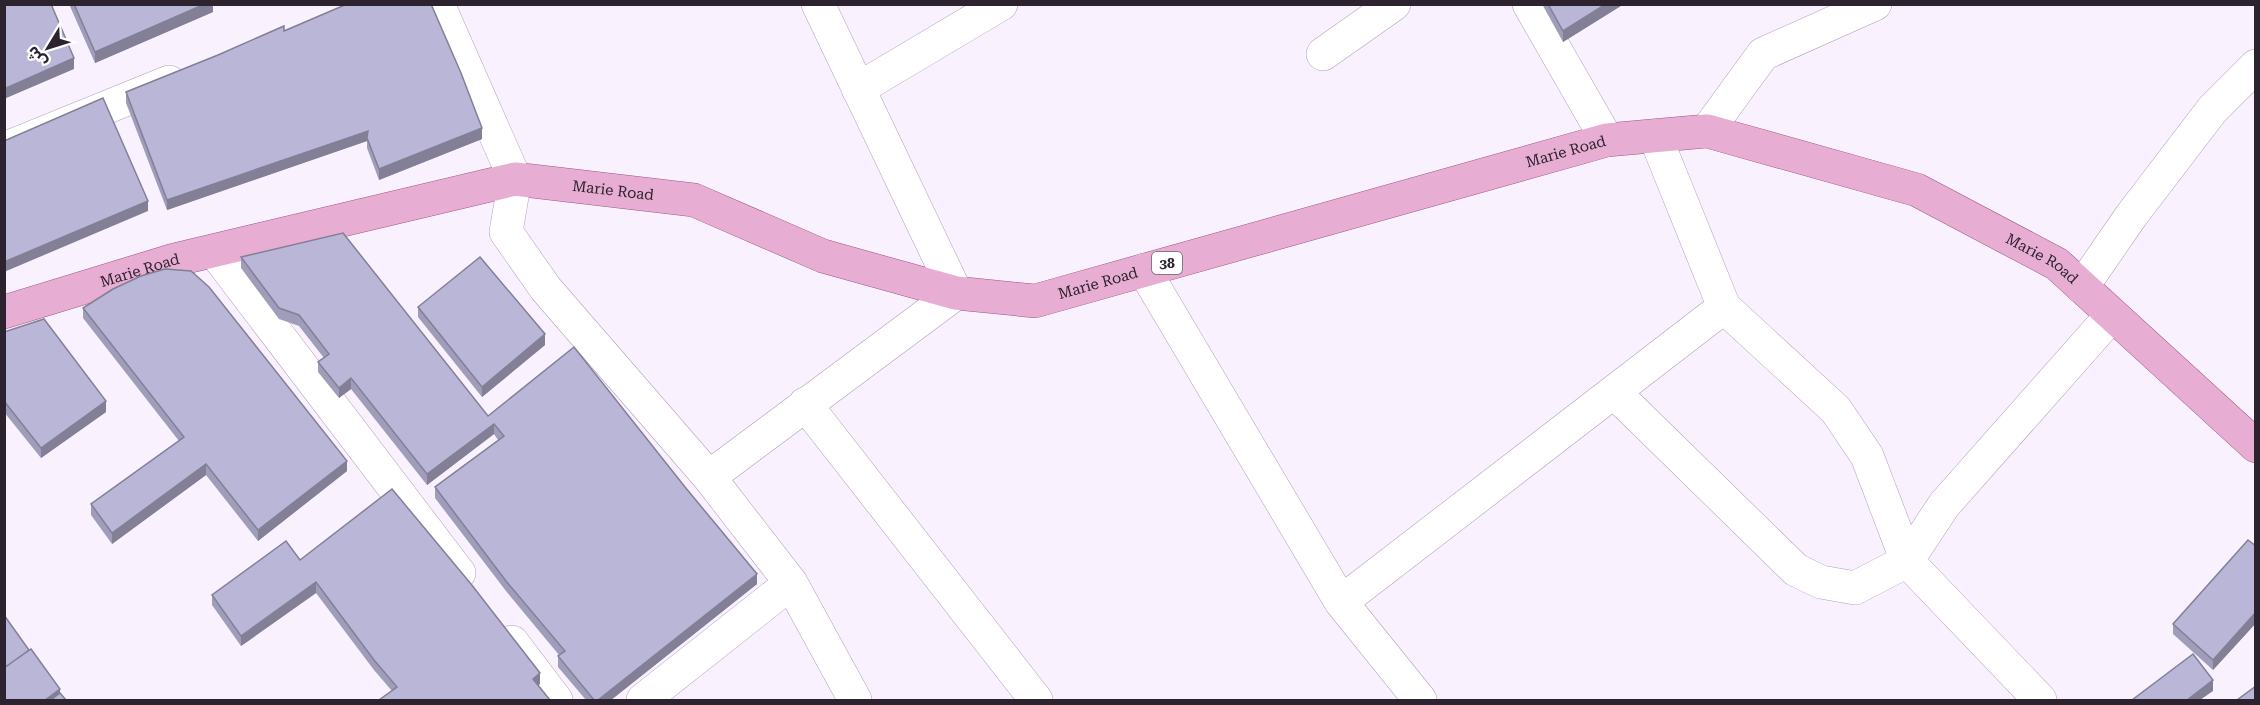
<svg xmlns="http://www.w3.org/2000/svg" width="2260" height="705" font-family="'Roboto Serif','Noto Sans Arabic',serif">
	<rect width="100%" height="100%" fill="#faf1fe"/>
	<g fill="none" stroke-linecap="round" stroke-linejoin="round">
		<defs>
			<path id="minor" d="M438,4l77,175 -9,53 40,57 163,188 82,106 64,117
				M1529,4l78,136
				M1323,54l71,-50
				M858,89l143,-85
				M1707,131l56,-77 112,-50
				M1655,136l69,171 112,103 31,46 40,105 133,139
				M4,149l165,-67
				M214,251l245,322
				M1144,270l197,332 79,98
				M2082,287l49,-71 81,-106 44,-44
				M1614,392l182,178 25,12 34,6 52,-27 37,-56 168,-190
				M805,404l231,296
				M709,477l247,-184 -138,-289
				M1341,602l383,-295
				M512,642l44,58
				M643,700l148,-117"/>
			<g id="major">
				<path id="s1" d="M4,312l170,-52 341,-81 179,21 129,56 133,37 79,8 572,-161 100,-9 210,59 140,74 199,182"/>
			</g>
		</defs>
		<use href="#minor" stroke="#b39ebb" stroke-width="34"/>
		<use href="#major" stroke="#9c5986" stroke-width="34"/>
		<use href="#minor" stroke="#fff" stroke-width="33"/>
		<use href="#major" stroke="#e8add3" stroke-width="33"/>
	</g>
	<path fill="#a09dba" d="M69,4h144v8l-118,51z
		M1542,4h82l-61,38z
		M284,31l198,108 -103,41 -12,-32v-7l-200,69 -41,-107v-11z
		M241,257l247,159 269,168 -146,116h-25l-28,-33v-11l1,-1 -53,-64 -71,-93v-11l63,-47 -4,-6 -67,51 -76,-96 -12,9 -21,-26v-10l6,-4 -25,-32 -20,-7 -38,-51z
		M418,307l127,38 -63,52 -64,-80z
		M83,308l264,163 -89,70 -52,-66 -94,69 -21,-29v-11l88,-63 -96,-123z
		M4,332l102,80 -65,46 -37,-46z
		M2256,546v77l-43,47 -40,-36v-10z
		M300,560l240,124 -2,1 -146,6 -18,-21 -58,-77 -75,53 -29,-41v-10z"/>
	<path fill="#827f97" d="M205,4h8v8l-118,51v-11z
		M1606,4h18l-61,38v-11z
		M74,58v11l-70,30v-10z
		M482,128v11l-103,41v-11z
		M368,131l-1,10 -200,69v-10z
		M148,201v10l-144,61v-10z
		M545,334v11l-63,52v-10z
		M351,378v11l-12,9v-10z
		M106,401v11l-65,46v-10z
		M494,424v10l-67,51v-11z
		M347,461v10l-89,70v-11z
		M206,464v11l-94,69v-11z
		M757,574v10l-146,116h-13z
		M316,582v11l-75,53v-10z
		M2256,612v11l-43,47v-10z
		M540,673v11l-7,5v-10z
		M2213,680v11l-13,9h-13z
		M60,689v11h-15z"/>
	<path fill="#bab6d8" stroke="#827f97" stroke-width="1.5" d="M4,4h47l23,54 -70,31z
		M74,4h131l-110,48z
		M347,4h84l30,69 21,55 -103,41 -12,-31 1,-7 -201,69 -41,-108 92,-37 66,-29v5z
		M1548,4h58l-43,27z
		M103,98l45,103 -144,61v-121z
		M343,233l145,183 86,-69 111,140 72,87 -159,126h-4l-36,-44 7,-5 -59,-70 -71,-94 69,-51 -10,-12 -67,50 -76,-96 -12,10 -21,-26 11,-8 -30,-39 -20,-7 -38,-51z
		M480,257l65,77 -63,53 -64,-80z
		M165,269l26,2 18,16 138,174 -89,69 -52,-66 -94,69 -21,-29 93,-67 -101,-129 30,-19 28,-13z
		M44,319l62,82 -65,47 -37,-47v-69z
		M392,489l79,95 69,89 -7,6 17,21h-171l18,-13 -23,-27 -58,-78 -75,54 -29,-41 74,-54 14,19z
		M2248,540l8,6v66l-43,48 -40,-36z
		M4,615l25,35 -25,18z
		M31,649l29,40 -15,11h-41v-32z
		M2193,654l20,26 -26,20h-55z
		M2256,686v14h-19z
		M60,693l6,7h-15z"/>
	<g text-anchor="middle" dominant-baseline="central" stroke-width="4.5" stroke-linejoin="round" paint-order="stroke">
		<rect fill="#fff" stroke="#6b656d" stroke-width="1.5" x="1152" y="252" width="30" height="22" rx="4.5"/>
		<g font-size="14" font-weight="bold" fill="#2c232f">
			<text x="1167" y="263">38</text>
		</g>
		<g font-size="15" fill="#2c232f" stroke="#fff">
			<text stroke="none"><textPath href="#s1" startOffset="1618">Marie Road</textPath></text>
			<text stroke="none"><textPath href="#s1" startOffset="627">Marie Road</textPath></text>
			<text stroke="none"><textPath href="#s1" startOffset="2122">Marie Road</textPath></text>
			<text stroke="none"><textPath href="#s1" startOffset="142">Marie Road</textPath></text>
			<text stroke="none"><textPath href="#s1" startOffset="1132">Marie Road</textPath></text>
		</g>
	</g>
	<rect width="2260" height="705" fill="none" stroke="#2c232f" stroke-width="12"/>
	<g transform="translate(48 48) rotate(232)" stroke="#ffffff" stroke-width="4.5" paint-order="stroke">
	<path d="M0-4.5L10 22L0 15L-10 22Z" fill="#2c232f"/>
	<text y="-9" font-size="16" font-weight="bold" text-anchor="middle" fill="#2c232f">ش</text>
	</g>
</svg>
